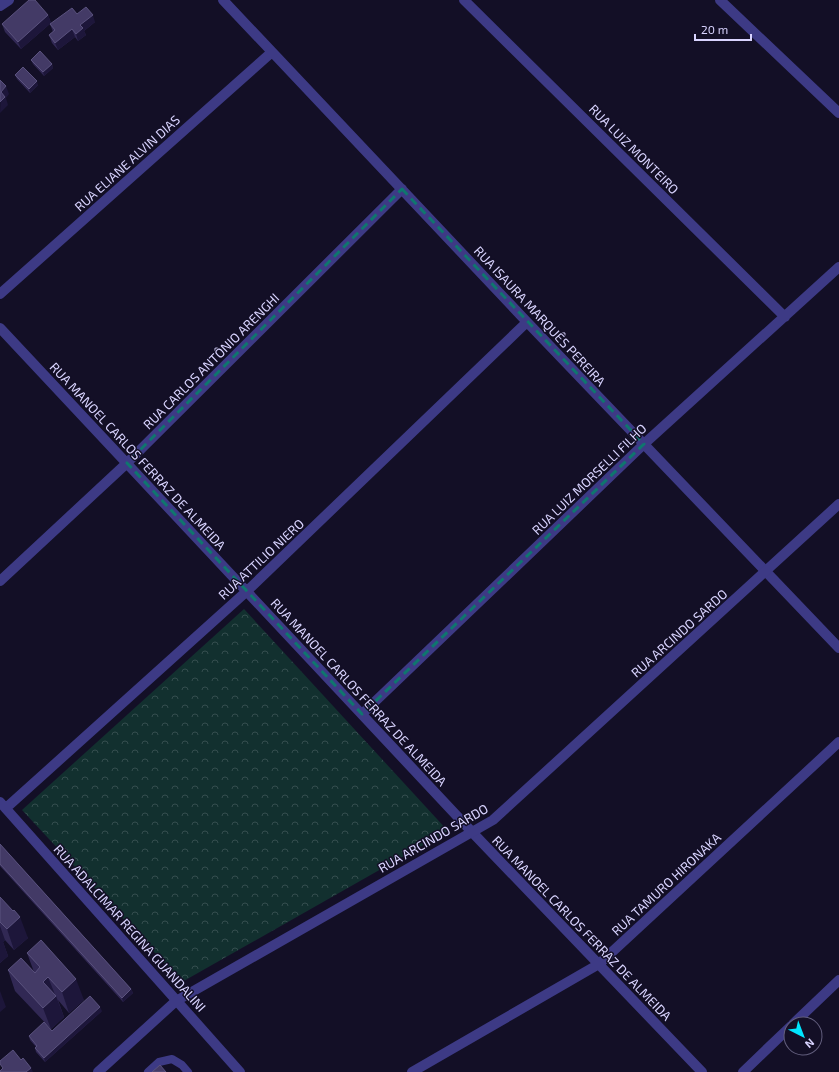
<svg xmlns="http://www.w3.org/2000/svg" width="839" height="1072" font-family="'Exo 2',sans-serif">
	<defs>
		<pattern id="forest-crowns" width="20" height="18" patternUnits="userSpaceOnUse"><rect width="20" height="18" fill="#12302f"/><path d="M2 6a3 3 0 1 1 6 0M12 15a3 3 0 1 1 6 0" fill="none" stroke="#344d4e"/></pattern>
	</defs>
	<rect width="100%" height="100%" fill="#130f26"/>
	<path fill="url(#forest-crowns)" d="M244,609l204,222 -266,151 -160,-172z"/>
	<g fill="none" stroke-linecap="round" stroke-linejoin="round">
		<path stroke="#3d3a85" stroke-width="8" d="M148,1072l11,-10 13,-3 10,6 6,7"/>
		<path stroke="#3d3a85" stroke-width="10" d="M223,0l304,322 312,326
			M464,0l321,317
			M720,0l119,113
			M0,6l9,-6
			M0,294l272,-242
			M0,328l472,504 230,240
			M0,581l127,-118 275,-274
			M362,714l282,-270 195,-177
			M0,802l240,270
			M6,808l241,-217 280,-269
			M793,1024l46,-44
			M412,1072l187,-108 240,-222
			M743,1072l48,-46"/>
		<path stroke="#3d3a85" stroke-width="10" d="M98,1072l78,-71 317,-181 346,-316"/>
	</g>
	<path fill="#312854" d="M77,14l18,8 -11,9 2,4 -8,6 -3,-4 -17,13 -6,-7 -3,-8 4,-3 -3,-8z
		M48,15l3,8 -30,26 -16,-17 -3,-8z
		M31,60l21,4 1,4 -9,8 -11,-12z
		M15,75l23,10 -8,8 -13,-14z
		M0,844l131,145 2,4 -10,9 -123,-136z
		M0,897l28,41 -14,12 -9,-10 -2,2 5,14 -8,7z
		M27,953l57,47 -15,13 -11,-13 6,17 -13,12 -36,-38 -7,-21 26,2z
		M102,1011l-57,51 -9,-10 -1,-4 1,-1 -6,-7 -1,-4 23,-5z"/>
	<path fill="#1d163a" d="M48,15l3,8 -30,26 -3,-7z
		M93,15l2,7 -11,9 2,4 -8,6 -2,-7 4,-9z
		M72,29l3,8 -17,13 -3,-7z
		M52,64l1,4 -9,8 -1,-4z
		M37,81l1,4 -8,8 -1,-4z
		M6,86l3,8 -3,4 2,7 -8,8 1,-21z
		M20,917l8,21 -14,12 -7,-21z
		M0,926l5,14 -2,2 5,14 -8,7z
		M48,977l8,20v-1l8,21 -13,12 -8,-21v-26z
		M76,979l8,21 -15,13 -7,-21z
		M131,989l2,4 -10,9 -1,-4z
		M0,991l6,16 -6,5z
		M100,1007l2,4 -57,51 -1,-4z
		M31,1068l2,4h-7z"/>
	<path fill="#433a66" stroke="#5a527e" d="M29,0h6l13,15 -30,27 -16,-18z
		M86,7l7,8 -13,10 3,3 -7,6 -4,-5 -17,14 -6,-8 6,-5 -5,-6 22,-16 5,6z
		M40,51l12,13 -9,8 -12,-12z
		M23,67l14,14 -8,8 -14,-14z
		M0,80l6,6 -5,6 4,5 -5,5z
		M0,844l131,145 -9,9 -122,-134z
		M0,897l13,14 1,-1 6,7 -13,12 -7,-7z
		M41,940l35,39 -14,13 -14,-15 -5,5 13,14 -13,12 -35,-38 13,-12 14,15 5,-6 -13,-14z
		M90,996l10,11 -56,51 -9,-10 2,-2 -8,-10 15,-14 8,9z
		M13,1050l8,10 2,-2 8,10 -5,4h-26v-1l3,-3 -3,-4v-3z
		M160,1065l6,7h-14z"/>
	<path fill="none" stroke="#0f766e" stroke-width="3" stroke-dasharray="8 5" stroke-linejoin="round" d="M402,189l242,255 -282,270 -235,-251z"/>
	<g text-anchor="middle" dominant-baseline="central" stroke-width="3" stroke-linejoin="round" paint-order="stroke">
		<g font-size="13" fill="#d9d4ff" stroke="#130f26">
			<text transform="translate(634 149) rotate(45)">RUA LUIZ MONTEIRO</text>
			<text transform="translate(127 163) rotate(-42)">RUA ELIANE ALVIN DIAS</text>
			<text transform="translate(540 316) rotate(47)">RUA ISAURA MARQUÊS PEREIRA</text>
			<text transform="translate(211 361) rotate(-45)">RUA CARLOS ANTÔNIO ARENGHI</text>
			<text transform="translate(138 456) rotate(47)">RUA MANOEL CARLOS FERRAZ DE ALMEIDA</text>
			<text transform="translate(589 479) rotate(-44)">RUA LUIZ MORSELLI FILHO</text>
			<text transform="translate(261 559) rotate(-43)">RUA ATTILIO NIERO</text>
			<text transform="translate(679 633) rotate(-42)">RUA ARCINDO SARDO</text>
			<text transform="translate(359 692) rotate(47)">RUA MANOEL CARLOS FERRAZ DE ALMEIDA</text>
			<text transform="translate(433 838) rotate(-30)">RUA ARCINDO SARDO</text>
			<text transform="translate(666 884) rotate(-43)">RUA TAMURO HIRONAKA</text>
			<text transform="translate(130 928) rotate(48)">RUA ADALCIMAR REGINA GUANDALINI</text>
			<text transform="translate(582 928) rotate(46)">RUA MANOEL CARLOS FERRAZ DE ALMEIDA</text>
		</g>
	</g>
	<g transform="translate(803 1036) rotate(138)"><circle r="19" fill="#130f26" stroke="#625e7d"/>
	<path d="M0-3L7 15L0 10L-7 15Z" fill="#00e5ff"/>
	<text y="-6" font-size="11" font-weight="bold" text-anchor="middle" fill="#d9d4ff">N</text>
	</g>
	<path d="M695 34v6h56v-6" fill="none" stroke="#d9d4ff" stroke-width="2"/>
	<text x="701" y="34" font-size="12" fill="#d9d4ff" stroke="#130f26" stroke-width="3" paint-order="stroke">20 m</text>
</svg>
